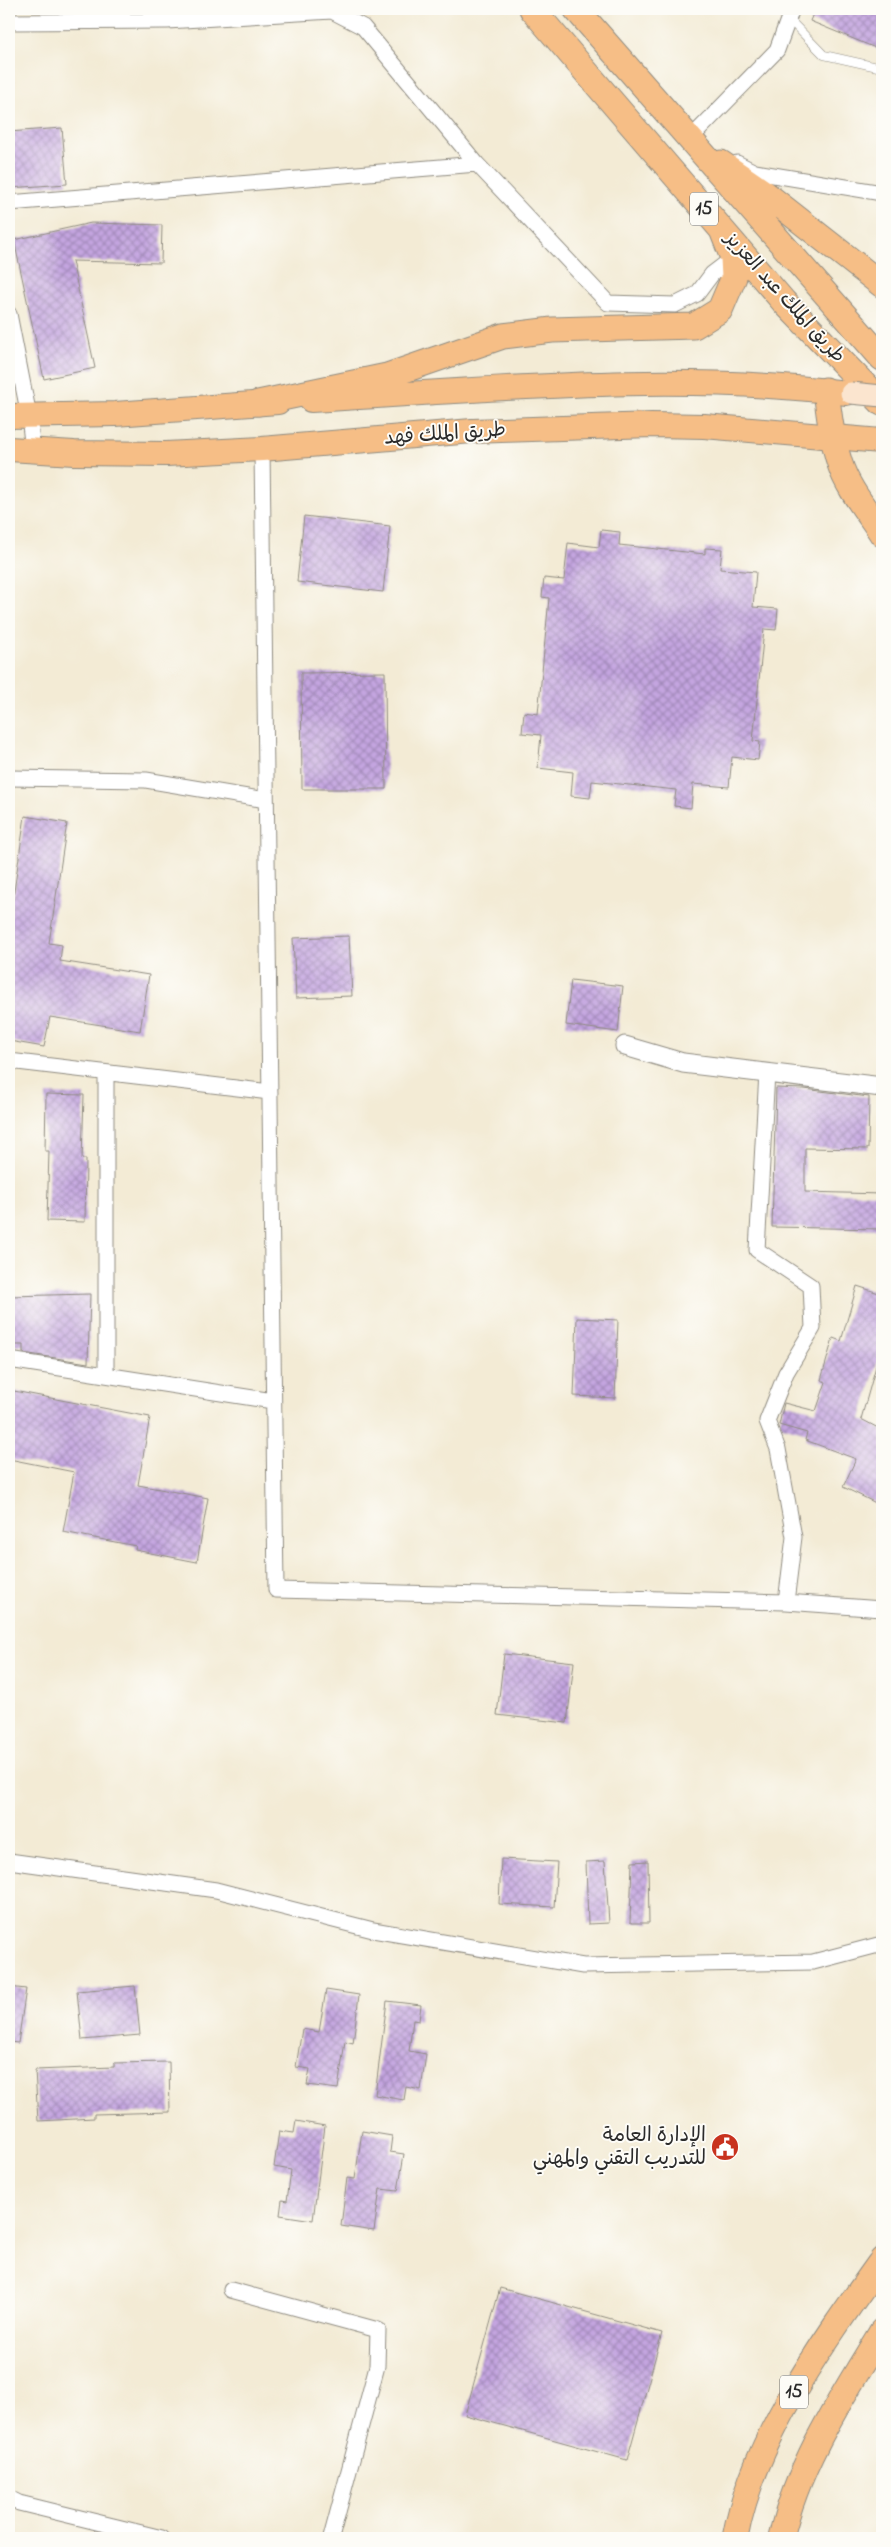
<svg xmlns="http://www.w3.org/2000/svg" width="891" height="2547" font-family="'Indie Flower','Playpen Sans Arabic',sans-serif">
	<defs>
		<pattern id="building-cross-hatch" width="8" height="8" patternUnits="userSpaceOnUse" patternTransform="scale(1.25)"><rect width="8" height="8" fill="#c4a5e0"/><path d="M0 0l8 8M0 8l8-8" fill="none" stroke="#9f87b6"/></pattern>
	</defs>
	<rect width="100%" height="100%" fill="#fdfcf7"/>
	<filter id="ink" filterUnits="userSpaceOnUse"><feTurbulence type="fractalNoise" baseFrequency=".02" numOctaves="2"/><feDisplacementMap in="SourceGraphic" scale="10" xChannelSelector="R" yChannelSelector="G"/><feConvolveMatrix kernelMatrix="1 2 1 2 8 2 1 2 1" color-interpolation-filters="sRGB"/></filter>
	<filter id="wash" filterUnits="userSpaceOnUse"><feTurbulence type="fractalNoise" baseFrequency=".0096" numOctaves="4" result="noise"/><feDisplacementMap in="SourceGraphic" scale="20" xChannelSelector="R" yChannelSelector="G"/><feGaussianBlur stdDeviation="1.12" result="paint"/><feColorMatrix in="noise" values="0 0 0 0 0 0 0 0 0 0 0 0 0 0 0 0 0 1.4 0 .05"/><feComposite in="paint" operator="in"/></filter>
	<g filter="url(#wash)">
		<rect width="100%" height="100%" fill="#f3ebd5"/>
		<g id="blocks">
			<path fill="url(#building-cross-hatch)" d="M815,9h67v29l-4,11 -68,-28z
				M62,128l5,56 -58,4v-56z
				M91,223l71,2 -1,38 -89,-2 23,107 -51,11 -30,-139z
				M304,516l86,10 -7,66 -86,-10z
				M601,530l19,2 -1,13 86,9v-6l17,1 -2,20 36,3 -3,35 25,2 -2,21 -12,-1 -11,112 7,1 -2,18 -26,-3 -3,30 -36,-3 -2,24 -17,-2 2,-16 -84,-9 -2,17 -19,-2 2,-24 -35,-4 3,-33 -19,-2 2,-21 14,2 11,-116 -7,-1 2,-19 20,2 4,-37 31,4z
				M385,672l1,117h-84l-1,-116z
				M25,816l42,7 -18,120 13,2 -2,16 89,14 -9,56 -90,-14 -6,30 -35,-6v-115z
				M349,936l3,60 -56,2 -3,-60z
				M571,980l52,6 -5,46 -52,-7z
				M776,1088l28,1 65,8 -1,52 -63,-1v44l77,2v35l-110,-2z
				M46,1094l38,1 -2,64h4l-1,63 -38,-1 2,-70h-4z
				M857,1286l25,8v51l-21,74 21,11v76l-39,-19 13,-28 -51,-19 2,-7 -28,-8 5,-22 32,8 10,-29 -5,-2 12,-42 8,3z
				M90,1294l-2,69 -65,-10v-8h-14v-49z
				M577,1318l41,2 -3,78 -41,-2z
				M14,1391l136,26 -12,68 70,13 -11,64 -62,-12 1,-4 -73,-14 11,-60 -65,-13v-43z
				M504,1654l70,8 -7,61 -70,-8z
				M501,1859l56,3 -3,45 -55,-3z
				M605,1861l4,62 -21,1 -2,-62z
				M648,1861l1,62h-17l-2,-1 2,-60z
				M135,1986l5,49 -58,5 -5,-49z
				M9,1987l17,2 -8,54 -9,-1z
				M326,1990l33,5 -6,48 -8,-2 -7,48 -31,-4 3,-16 -14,-2 6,-38 17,3z
				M387,2001l34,4 -2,16 -6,-1 -4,31 17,3 -5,36 -15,-3 -2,13 -29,-5z
				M169,2062l1,50 -76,2v4l-56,3 -3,-51 79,-3v-4z
				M296,2121l29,5 -12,94 -33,-5 2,-15 5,1 4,-31 -17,-3 5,-36 15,2z
				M362,2131l30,5 -2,16 14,2 -6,37 -18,-2 -6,42 -33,-5 6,-48 8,1z
				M500,2288l162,45 -35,127 -162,-45z"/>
		</g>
	</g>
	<g filter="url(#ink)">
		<use href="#blocks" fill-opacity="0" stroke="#8f8b80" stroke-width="1"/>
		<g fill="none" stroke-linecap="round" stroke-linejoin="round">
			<defs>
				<path id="service" d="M779,9l45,46 58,13"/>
				<path id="minor" d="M9,22l158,-1 165,-10 31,16 114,137 131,139 67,2 22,-11 15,-20 21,-16
					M694,142l-5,-2 88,-90 15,-41
					M737,163l18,9 127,21
					M9,203l468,-39
					M9,314l20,102 4,35
					M262,449l14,1141 510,12 96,7
					M9,778l137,2 120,20
					M9,1061l261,31
					M767,1073l-10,177 54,36 2,42 -27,45 -19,48 11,28 16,88 -8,65
					M9,1360l264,41
					M106,1375v-302
					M9,1861l207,29 157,40 210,36 230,-4 69,-18
					M231,2290l147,40 -1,36 -46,172
					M9,2498l10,5 143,35"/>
				<path id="tertiary" d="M625,1046l58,17 199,24"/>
				<path id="primary" d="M311,400c178,-10 358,-29 536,-7
					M9,416l106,-2 163,-12
					M9,449l65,4 92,1 96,-5 210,-18 180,-6 52,1 177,15"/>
				<path id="trunk" d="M532,9l252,293 98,101
					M576,9l306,349
					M721,163l45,31 116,91
					M826,390c3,25 6,50 14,74 8,25 28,48 42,70
					M258,403l129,-27 116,-40 49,-6 142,-4 26,-16 14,-33 -1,-19 -11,-28
					M735,2538c18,-99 89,-197 147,-278
					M781,2538c17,-75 61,-141 101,-207"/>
			</defs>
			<use href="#service" stroke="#8f8b80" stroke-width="9"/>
			<use href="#minor" stroke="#8f8b80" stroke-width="17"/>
			<use href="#tertiary" stroke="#8f8b80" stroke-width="21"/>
			<use href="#primary" stroke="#8f8b80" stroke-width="26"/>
			<use href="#trunk" stroke="#8f8b80" stroke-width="27"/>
			<use href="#service" stroke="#fff" stroke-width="8"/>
			<use href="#minor" stroke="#fff" stroke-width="15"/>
			<use href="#tertiary" stroke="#fff" stroke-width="19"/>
			<use href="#primary" stroke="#f6be86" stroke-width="24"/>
			<use href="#trunk" stroke="#f6be86" stroke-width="25"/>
			<defs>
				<path id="secondary-bridge" d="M851,393l31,3"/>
			</defs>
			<use href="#secondary-bridge" stroke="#8f8b80" stroke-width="23" stroke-linecap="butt"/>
			<use href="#secondary-bridge" stroke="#fbe5cf" stroke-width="21"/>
		</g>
	</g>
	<defs>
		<symbol id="civic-disc" viewBox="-11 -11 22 22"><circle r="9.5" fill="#c8321e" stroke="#fdfcf7"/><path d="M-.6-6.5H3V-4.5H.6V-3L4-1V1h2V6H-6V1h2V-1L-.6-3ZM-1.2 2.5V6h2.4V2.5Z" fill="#fff"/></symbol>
	</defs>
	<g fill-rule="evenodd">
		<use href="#civic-disc" x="709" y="2131" width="32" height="32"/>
	</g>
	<g text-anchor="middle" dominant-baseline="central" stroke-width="4" stroke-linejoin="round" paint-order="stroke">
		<g fill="#fdfcf7" stroke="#6a6a68" stroke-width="1">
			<rect x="690" y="192.5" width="28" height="33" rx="4"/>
			<rect x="780" y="2375.5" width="28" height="33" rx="4"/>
		</g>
		<g font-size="19" font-weight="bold" fill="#2b2b2b">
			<text x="704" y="209">15</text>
			<text x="794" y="2392">15</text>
		</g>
		<g font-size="20" fill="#2b2b2b" stroke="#fdfcf7">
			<text transform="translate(784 298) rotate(48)">طريق الملك عبد العزيز</text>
			<text transform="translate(445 435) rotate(-4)">طريق الملك فهد</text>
		</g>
		<g font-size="20" fill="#2b2b2b" stroke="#fdfcf7" text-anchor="end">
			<text x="706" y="2136">الإدارة العامة<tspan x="706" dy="23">للتدريب التقني والمهني</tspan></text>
		</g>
	</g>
	<rect width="891" height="2547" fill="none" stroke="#fdfcf7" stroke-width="30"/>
</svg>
